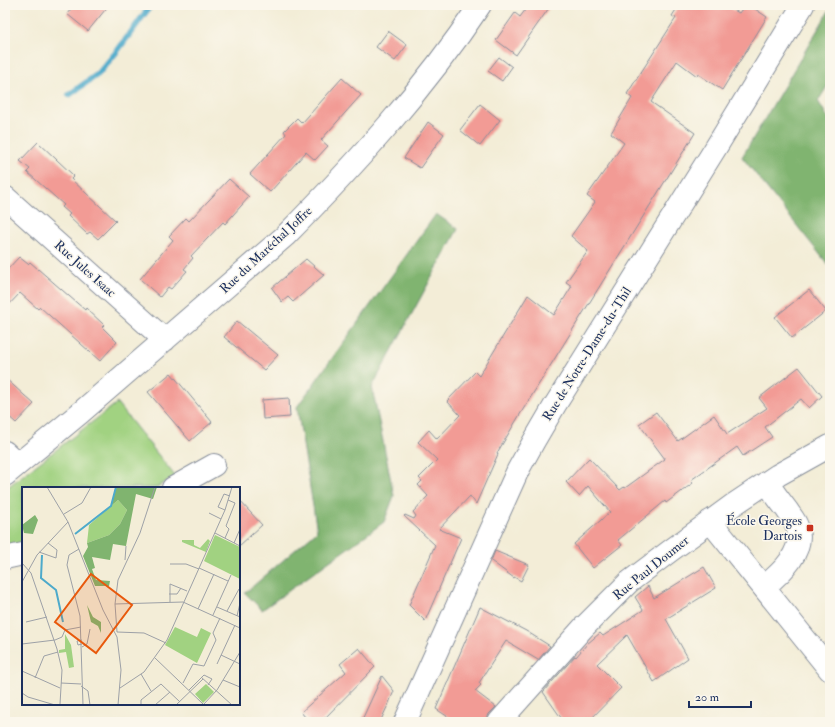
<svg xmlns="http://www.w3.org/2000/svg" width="835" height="727" font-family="'IM FELL Double Pica',serif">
	<rect width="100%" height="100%" fill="#fbf7ec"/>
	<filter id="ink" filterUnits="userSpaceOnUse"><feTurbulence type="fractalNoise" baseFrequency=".025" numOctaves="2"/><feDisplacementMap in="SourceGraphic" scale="8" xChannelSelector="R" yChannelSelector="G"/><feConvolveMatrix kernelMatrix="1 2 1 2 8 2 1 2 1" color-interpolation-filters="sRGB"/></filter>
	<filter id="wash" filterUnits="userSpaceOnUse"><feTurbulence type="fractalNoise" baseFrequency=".012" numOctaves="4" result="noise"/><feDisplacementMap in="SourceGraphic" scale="16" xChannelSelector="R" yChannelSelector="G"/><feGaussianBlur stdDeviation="0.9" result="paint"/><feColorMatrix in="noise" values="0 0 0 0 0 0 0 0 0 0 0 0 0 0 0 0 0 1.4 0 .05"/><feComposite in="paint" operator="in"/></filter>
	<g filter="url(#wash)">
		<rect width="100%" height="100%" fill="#f3edd7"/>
		<path fill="#a1d281" stroke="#5e8070" d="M117,403l58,73 -19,12h-133v57l-18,5v-61z"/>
		<path fill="#80b46f" stroke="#4e7266" d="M830,9v73l-12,19 12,20v146l-88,-110z
			M436,214l22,15 -86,158 22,109 -10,26 -122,88 -17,-17 72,-62 -20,-124z"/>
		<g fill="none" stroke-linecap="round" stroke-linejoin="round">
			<path stroke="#4daacb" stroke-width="6" d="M69,95l29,-21 20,-24 33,-45"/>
		</g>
		<g id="blocks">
			<path fill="#f29b95" d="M74,5h35l-21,26 -21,-17z
				M529,5h22l-35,50 -20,-15 19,-27 5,4z
				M679,5h46l14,8 6,-8h4l18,12 -45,73 -24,-16 -1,2 -20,-15 -26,41 44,31 -176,283 -22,37 1,1 -22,50 -6,-8 -31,33 22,9 -36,83 -16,-16 26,-60 -31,-29 1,-1 9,4 2,-3 -3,-4 15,-16 -10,-11 4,-4 -3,-3 18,-18 -19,-18 11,-12 8,9 23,-24 -13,-14 28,-29 4,4 49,-81 26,20 18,-29 -6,-4 22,-31 -17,-15 24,-34 -8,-6 37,-53 -13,-10 21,-35 -5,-4 49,-76 -4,-2z
				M388,31l19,14 -12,16 -19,-14z
				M499,57l13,10 -10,14 -14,-10z
				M342,78l19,17 -40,45 7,6 -13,14 -9,-8 -36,40 -20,-18 36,-40 -2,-3 13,-13 5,5z
				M480,104l20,16 -20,26 -20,-16z
				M428,122l16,12 -24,34 -16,-10z
				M38,142l36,34 -3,3 45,42 -18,18 -8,-7 -3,2 -19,-18 2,-2 -8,-7 2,-2 -37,-33 3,-3 -10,-8z
				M229,179l20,18 -24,27 -2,-2 -32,34 2,2 -9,11 3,2 -16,18 -3,-2 -8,10 -20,-18 33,-39 -4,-4 17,-18 3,3z
				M19,257l9,7 2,-2 55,48 1,-2 18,17 -2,2 15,15 -17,19 -60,-54 -2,2 -18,-16 -15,16v-37z
				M306,259l18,16 -31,27 -5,-5 -6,5 -10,-14z
				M809,290l17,21 -34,27 -17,-21z
				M237,321l41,34 -14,15 -40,-33z
				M799,367l23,29 -13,12 -8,-9 -36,28 7,10 -29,19 -6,-9 -46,33 2,3 -27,20 -1,-2 -47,39 4,5 -29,23 -19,-24 36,-32 -22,-26 -9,10 -13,-14 23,-24 31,32 4,-3 1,1 40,-29 -26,-35 17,-12 22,29 36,-26 13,19 40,-26 -8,-10z
				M171,373l41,49 -22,19 -42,-49z
				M5,378l29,26 -18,19 -11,-10z
				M289,398l1,19 -27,2 -1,-19z
				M239,500l23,25 -23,21z
				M495,551l34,14 -8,16 -7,-4v1l-23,-17z
				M704,567l12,21 -50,31 22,39 -34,24 -27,-47 -30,29 24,24 -33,34h-24l-21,-30 32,-36 1,1 11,-13 13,-11 3,3 40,-26 -8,-13 13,-11 6,12z
				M480,607l46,24 24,15 -12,14 -32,-19 -27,42 2,2 -6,6 21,16 -7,7 -2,5v3h-31l-20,-13z
				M359,648l16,19 -54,55h-12l-8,-10 45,-40 -6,-8z
				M382,676l12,15 -5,12 -9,19h-19z"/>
		</g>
	</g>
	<g filter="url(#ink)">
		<use href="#blocks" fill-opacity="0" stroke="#878e9a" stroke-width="1"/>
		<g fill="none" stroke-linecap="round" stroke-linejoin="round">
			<defs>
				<path id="minor" d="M5,197l160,143
					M5,452l13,12
					M5,475l75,-62 205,-177c71,-72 139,-147 195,-231
					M173,488l41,-23
					M710,521l120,149
					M5,558l18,-4
					M764,587c17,-14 42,-36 33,-61 -2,-6 -7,-11 -10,-16 -7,-9 -14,-18 -20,-28
					M499,722l84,-94 46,-46 41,-31 63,-46 45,-30 52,-29"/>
				<path id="major" d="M405,722l113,-252 16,-29 21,-36 160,-256 88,-144"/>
			</defs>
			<use href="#minor" stroke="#878e9a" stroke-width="24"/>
			<use href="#major" stroke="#878e9a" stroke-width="24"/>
			<use href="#minor" stroke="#fff" stroke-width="22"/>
			<use href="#major" stroke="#fff" stroke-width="22"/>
		</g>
	</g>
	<rect fill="#c8321e" stroke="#fbf7ec" stroke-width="1.5" x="806" y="524" width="8" height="8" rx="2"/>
	<g text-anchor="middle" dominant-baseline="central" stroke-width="3" stroke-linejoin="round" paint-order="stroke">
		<g font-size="13" fill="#1b2f5e" stroke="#fbf7ec">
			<text transform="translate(266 250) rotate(-43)">Rue du Maréchal Joffre</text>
			<text transform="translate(85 269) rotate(42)">Rue Jules Isaac</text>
			<text transform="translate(587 354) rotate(-58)">Rue de Notre-Dame-du-Thil</text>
			<text transform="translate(651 568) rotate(-39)">Rue Paul Doumer</text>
		</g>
		<g font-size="13" fill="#1b2f5e" stroke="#fbf7ec" text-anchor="end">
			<text x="802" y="521">École Georges<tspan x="802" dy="15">Dartois</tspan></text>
		</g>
	</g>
	<g transform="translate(22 487)">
		<rect width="218" height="218" fill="#f3edd7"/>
		<path d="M96,13l9,10 -7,14 -11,11 -22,8 2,-18zM193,48l25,12v32l-36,-18zM186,52l2,2 -4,11 -24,-10v-2h12v5l6,3zM153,140l22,10 4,-9 10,5 -14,30 -32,-18zM43,147l6,11 3,22 -5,1 -3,-16 -7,1v-3l6,-1zM184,197l8,8 -11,11 -8,-9z" fill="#a1d281"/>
		<path d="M94,0h41l-4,12 -17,-5 -10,52 -13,-2 -3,16 -18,-3 3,11 -3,1 4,11 14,1 -1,5h-14l-12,-30 5,-9 -1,-4 22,-8 11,-11 7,-14 -9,-10 -7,6zM13,28l3,5 -5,14 -9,-1 -2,-8zM65,118l6,12 8,5v11l-3,-7 -7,-4z" fill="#80b46f"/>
		<path fill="none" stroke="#4daacb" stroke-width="2" d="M53,47l36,-28 5,-19M20,68l-1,23 15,12 7,32"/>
		<path fill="none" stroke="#9da1a7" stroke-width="1" d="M25,0l21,35 35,88 14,27 4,33 -3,35M203,23l-7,-3 6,-13 6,2M187,26l12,6M42,27l18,-11 9,-16M193,46l25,13M203,51l4,-9 -3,-3 9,-23 -7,-3M212,56l6,-14M57,62l-10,6 -2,10 13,51 3,89M17,65l17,6 1,-8 -9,-7M103,73l1,-14M0,76l9,10 26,76 5,21 -2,34M148,77h16l13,5M177,81l29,13M0,95l15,-27 31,-33M147,107h8l4,-6M148,115v-18l17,7M93,117l68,-2 57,26M195,120l23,10M176,122l16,-35M205,124l12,-22M191,128l18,-40M215,129l3,-13M4,135l21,-5M95,145l-2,-28 3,-24 22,-47 15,-46M95,145l27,1 22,10M60,153l-5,1 1,4 4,-1M0,157l33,-4 7,-3 3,-7 16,-3M60,160l5,-3 3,-15M199,168l19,9M133,171l48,46M195,177l18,-39M0,184l38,17M119,187l10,17M179,190l31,28M13,191l9,-22 14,-4M201,193l17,7M39,196l20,1M161,196l10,-19 11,2 12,-26 -3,-7 7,-15M59,199l7,5 2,14M98,201l24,-16 23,-32 58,-130 7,-23M167,203l15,-15 8,4 -4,6M0,206l6,4 27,8M119,218v-5l20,-16 19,18M133,218l15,-13M154,218l27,-26M181,218l14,-15 23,-38"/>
		<path fill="#e8590c" fill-opacity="0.15" stroke="#e8590c" stroke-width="2" d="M69,87l41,31 -36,48 -41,-31z"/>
		<rect width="218" height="218" fill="none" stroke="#1b2f5e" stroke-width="2"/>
	</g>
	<rect width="835" height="727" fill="none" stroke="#fbf7ec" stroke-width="20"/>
	<path d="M689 701v6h62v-6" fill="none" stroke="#1b2f5e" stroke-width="2"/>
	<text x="695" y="701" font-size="12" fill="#1b2f5e" stroke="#fbf7ec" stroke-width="3" paint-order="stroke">20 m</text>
</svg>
